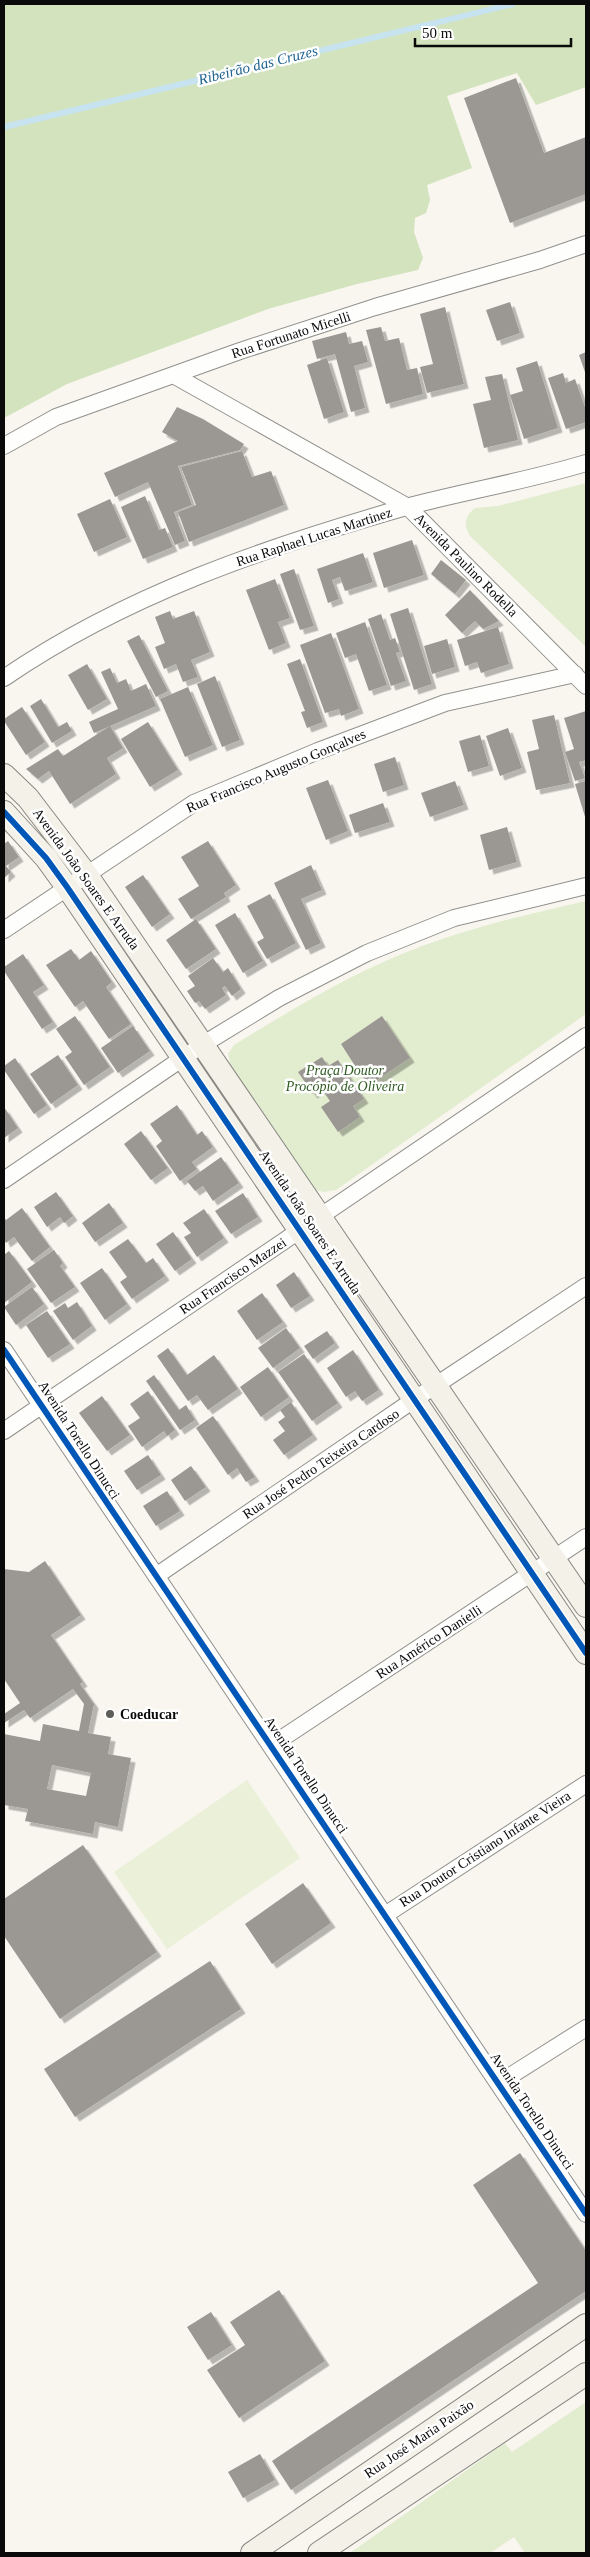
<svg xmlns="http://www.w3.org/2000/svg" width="590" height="2557" font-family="Georgia,serif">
	<defs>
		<filter id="shadow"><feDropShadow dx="4.5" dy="4.5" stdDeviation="0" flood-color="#0004"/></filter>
	</defs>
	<rect width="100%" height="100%" fill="#f8f6ee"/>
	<path fill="#e2eccf" d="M586,483v164l-116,-111c-7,-11 -5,-20 5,-28l23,-2z
		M586,901v113l-250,176 -12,2 -11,-3 -82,-122 -3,-13 6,-9c62,-38 124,-76 191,-100 52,-19 108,-32 161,-44z
		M586,2402v151h-61l-11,-16 -24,16h-140l155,-110 7,9z"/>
	<path fill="#d3e3be" d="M4,4h582v83l-50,18 -19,-32 -70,23 25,72 -45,17 3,15 -4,13 -11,5 -1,14 9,26 -5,12 -61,14 -89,25 -201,75 -63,34z"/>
	<path fill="#ebf0d9" d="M247,1780l53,78 -133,91 -53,-77z"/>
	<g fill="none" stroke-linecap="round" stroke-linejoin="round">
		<path stroke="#c7e3f0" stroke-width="6" d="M4,127l509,-123"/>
	</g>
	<path fill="#9b9894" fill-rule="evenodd" filter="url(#shadow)" d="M516,78l28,75 42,-16v57l-76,29 -46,-125z
		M510,302l10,31 -23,8 -11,-31z
		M445,307l19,77 -37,9 -7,-26 13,-3 -13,-50z
		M381,327l4,14 14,-3 8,32 10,-2 6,26 -37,10 -20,-74z
		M346,332l3,12 13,-3 6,21 -14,4 11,42 -14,4 -16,-58 -18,5 -5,-18z
		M586,352v23l-7,-20z
		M327,358l17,54 -20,7 -17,-54z
		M537,361l21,67 -34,11 -14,-44 13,-4 -7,-23z
		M563,373l3,10 9,-4 11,31v12l-20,7 -18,-51z
		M502,374l16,66 -34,8 -11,-44 18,-4 -6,-23z
		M177,407l26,12 41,25 -4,6 -62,16 14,39 -18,7 11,29 -10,4 -27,-63 -33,15 -11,-24 74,-32 -16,-9z
		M242,451l10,26 19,-6 13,34 -95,37 -11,-30 18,-7 -15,-38z
		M145,496l14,34 6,-2 8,19 -30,12 -22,-52z
		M110,499l17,38 -33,15 -17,-38z
		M412,540l12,35 -40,13 -11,-35z
		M363,553l10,29 -28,9 -5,-14 -8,3 7,19 -11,4 -11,-34z
		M441,560l25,20 -11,14 -24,-20z
		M294,569l20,57 -14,4 -20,-56z
		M275,579l15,39 -12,4 8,21 -17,7 -23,-60z
		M470,590l29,31 -16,8 -8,-8 -13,12 -17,-18z
		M408,608l24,76 -18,6 -24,-76z
		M170,611l3,8 21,-8 16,41 -19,8 7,17 -15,5 -7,-18 -12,5 -9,-22 10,-4 -10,-26z
		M381,614l9,26 5,-2 5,14 -4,1 10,28 -15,5 -23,-67z
		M365,622l22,63 -18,6 -13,-37 -11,4 -9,-25z
		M498,627l11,37 -28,9 -4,-11 -12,4 -8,-26z
		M331,633l28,76 -18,7 -2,-7 -14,4 -25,-68z
		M139,635l29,56 -12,6 -29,-56z
		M447,639l8,28 -23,7 -8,-28z
		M300,659l23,63 -16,6 -6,-16 4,-1 -18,-47z
		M87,664l20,35 -19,11 -20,-35z
		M110,668l7,15 9,-4 5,12 15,-7 10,22 -62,27 -5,-11 29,-13 -17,-37z
		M215,676l25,64 -18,7 -25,-63z
		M188,687l25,58 -28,12 -25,-58z
		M41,699l17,28 9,-5 5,9 -20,12 -22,-37z
		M22,707l23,35 -19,13 -22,-34v-2z
		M586,711v49l-7,2 6,16 -10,3 -10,-29 9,-3 -10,-31z
		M554,715l16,68 -34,7 -9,-38 12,-3 -7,-29z
		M148,722l30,48 -28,17 -29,-48z
		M110,726l13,22 -16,10 9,16 -46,30 -21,-33 -11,8 -12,-10 32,-20 5,7z
		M508,728l14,40 -22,8 -14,-40z
		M480,735l9,31 -21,6 -9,-31z
		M395,757l9,28 -21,7 -9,-28z
		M328,780l20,51 -22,9 -20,-52z
		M455,781l9,24 -34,12 -9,-24z
		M586,781v39l-11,-36z
		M383,803l7,19 -35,11 -6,-18z
		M507,827l10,35 -28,8 -9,-35z
		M8,841l11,16 -13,9 5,6 -7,6v-34z
		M208,841l28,44 -12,8 2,4 -35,22 -13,-20 21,-13 -18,-29z
		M311,865l11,25 -21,9 20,44 -15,7 -32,-67z
		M143,875l27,39 -18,13 -27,-40z
		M270,894l26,49 -29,16 -10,-17 7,-4 -17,-32z
		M235,913l28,48 -20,12 -28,-48z
		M196,919l20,30 -30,20 -20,-29z
		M71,949l8,11 12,-9 21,31 -6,5 25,37 -22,15 -26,-38 -8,6 -29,-42z
		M23,954l21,31 -11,7 20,30 -11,7 -38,-58v-4z
		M213,958l10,14 5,-4 13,21 -9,7 -7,-10 -3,2 4,7 -21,14 -6,-8 -4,2 -8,-12 8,-5 -7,-10z
		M75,1016l35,51 -26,18 -19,-28 7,-5 -16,-23z
		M382,1016l28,42 -42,28 -27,-42z
		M133,1026l17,25 -32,22 -17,-25z
		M58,1055l20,30 -27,19 -21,-30z
		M322,1057l6,9 10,-6 26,39 -11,7 7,11 -22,15 -17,-25 9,-6 -9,-13 -8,6 -15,-22z
		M15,1058l32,47 -13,9 -30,-44v-4z
		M177,1105l20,30 5,-4 11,16 -21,15 5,7 -17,12 -24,-35 6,-5 -12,-17z
		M4,1107l14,21 -14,10z
		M141,1131l27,37 -17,12 -27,-36z
		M221,1157l18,26 -26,18 -10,-15 -8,5 -8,-10z
		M56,1192l17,24 -9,7 -4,-6 -13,10 -13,-20z
		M243,1193l15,24 -27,17 -16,-23z
		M109,1203l14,20 -28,19 -13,-19z
		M22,1208l28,39 -18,14 -18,-24 -8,6 -2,-4v-22l2,3z
		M204,1209l20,29 -27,19 -13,-20 7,-4 -8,-10z
		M173,1232l19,27 -17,12 -19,-27z
		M128,1239l18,24 7,-5 12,18 -33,23 -12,-17 7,-5 -18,-25z
		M54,1250l9,13 -3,3 15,21 -24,16 -24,-34z
		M9,1251l23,31 -28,21v-48z
		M102,1268l25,36 -22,16 -25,-37z
		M294,1272l16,24 -19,12 -15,-23z
		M32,1287l12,17 -28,21 -12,-18z
		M262,1293l21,29 -26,18 -20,-29z
		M77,1302l15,24 -19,14 -20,-29 12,-8 3,5z
		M47,1311l23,33 -22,14 -22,-33z
		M286,1328l14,20 -27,20 -15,-20z
		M327,1331l8,12 -22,16 -9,-13z
		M168,1348l19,27 27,-20 24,34 -30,21 -11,-15 -9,6 -31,-45z
		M353,1350l26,40 -17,11 -7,-10 -9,6 -19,-29z
		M304,1354l34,49 -26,18 -34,-49z
		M268,1367l21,30 -28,20 -21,-30z
		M154,1375l25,35 7,-5 9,15 -15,10 -34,-49z
		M148,1391l27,39 -8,6 -3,-5 -22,16 -14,-21 12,-8 -10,-14z
		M102,1396l28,39 -23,16 -28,-38z
		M291,1402l22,33 -29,20 -11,-15 12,-9 -7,-9 7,-5 -5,-7z
		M213,1416l42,61 -9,5 -9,-14 -9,7 -32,-47z
		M148,1455l13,20 -24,15 -13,-19z
		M191,1466l15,21 -21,14 -14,-21z
		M167,1491l13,20 -24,15 -13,-20z
		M45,1561l36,54 -30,20 32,47 -3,2 14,20 -6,29 23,4 -3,17 23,4 -13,69 -23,-5 -2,12 -68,-13 3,-12 -24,-4v-71l36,7 3,-17 36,7 5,-27 -11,-15 -43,29 -6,-8 -20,13v-9l16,-11 -16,-24v-110l25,3zM52,1765l39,8 -5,23 -39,-7z
		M83,1845l74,107 -97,67 -56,-83v-37z
		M303,1883l28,40 -59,41 -27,-40z
		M210,1961l31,48 -166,108 -31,-48z
		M520,2153l66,98v40l-295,199 -19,-29 266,-178 -65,-98z
		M279,2290l46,71 -86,57 -32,-48 38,-25 -15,-23z
		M211,2312l21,33 -24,15 -21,-33z
		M260,2454l15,26 -32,18 -15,-26z"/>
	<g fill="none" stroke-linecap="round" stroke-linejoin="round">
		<defs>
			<path id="street" d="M175,376l233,131 178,179
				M4,446l52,-29 184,-66 135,-44 165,-47 46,-16
				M4,678c121,-83 262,-131 402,-171 60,-16 121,-26 180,-44
				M4,930l190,-127 124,-52 127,-48 130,-29
				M4,1180l198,-135 77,-47 88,-45 87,-35 132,-32
				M4,1350l582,864
				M4,1431l582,-395
				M156,1576l259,-177 171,-113
				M272,1745l314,-208
				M385,1915l201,-131
				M499,2083l87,-55"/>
			<path id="secondary" d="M4,775l24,23 58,76 500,732
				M4,812l42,46 21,29 519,766
				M252,2553l334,-228
				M319,2553l267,-179"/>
		</defs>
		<use href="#street" stroke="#91908d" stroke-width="18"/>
		<use href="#secondary" stroke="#888783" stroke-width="24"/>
		<use href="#street" stroke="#fefefc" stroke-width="16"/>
		<use href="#secondary" stroke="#f4f2e8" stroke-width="22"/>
		<defs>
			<path id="cycleway" d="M4,812l42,46 21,29 519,766
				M4,1350l582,864"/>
		</defs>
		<use href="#cycleway" stroke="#fff" stroke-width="9"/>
		<use href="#cycleway" stroke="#0057b8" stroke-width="6"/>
	</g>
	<circle fill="#5d5d5a" stroke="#fff" stroke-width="2" cx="110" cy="1714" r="5"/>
	<g text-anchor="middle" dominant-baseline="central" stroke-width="5" stroke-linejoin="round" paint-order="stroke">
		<g font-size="14" fill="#0a0a0a" stroke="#fff">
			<text transform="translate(291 335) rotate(-18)">Rua Fortunato Micelli</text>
			<text transform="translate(314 537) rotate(-18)">Rua Raphael Lucas Martinez</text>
			<text transform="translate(466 565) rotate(45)">Avenida Paulino Rodella</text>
			<text transform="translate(276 771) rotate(-23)">Rua Francisco Augusto Gonçalves</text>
			<text transform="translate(86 879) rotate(54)">Avenida João Soares E Arruda</text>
			<text transform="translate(310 1222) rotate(56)">Avenida João Soares E Arruda</text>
			<text transform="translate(233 1276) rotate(-34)">Rua Francisco Mazzei</text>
			<text transform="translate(79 1440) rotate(57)">Avenida Torello Dinucci</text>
			<text transform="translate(321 1464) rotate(-34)">Rua José Pedro Teixeira Cardoso</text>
			<text transform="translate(429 1642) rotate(-33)">Rua Américo Danielli</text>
			<text transform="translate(306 1775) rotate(56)">Avenida Torello Dinucci</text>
			<text transform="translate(485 1849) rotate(-33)">Rua Doutor Cristiano Infante Vieira</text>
			<text transform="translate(532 2111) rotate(56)">Avenida Torello Dinucci</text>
			<text transform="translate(419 2439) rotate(-34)">Rua José Maria Paixão</text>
		</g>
		<g font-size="14" font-style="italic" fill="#2f5c21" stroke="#fff">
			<text x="345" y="1070">Praça Doutor<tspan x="345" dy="16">Procópio de Oliveira</tspan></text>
		</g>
		<g font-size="14" font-weight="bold" fill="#0a0a0a" stroke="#fff" text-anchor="start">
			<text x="120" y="1714">Coeducar</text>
		</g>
		<g font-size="15" font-style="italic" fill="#1e6391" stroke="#fff">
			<text transform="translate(258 65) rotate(-14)">Ribeirão das Cruzes</text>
		</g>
	</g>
	<rect width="590" height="2557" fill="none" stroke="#0a0a0a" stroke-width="10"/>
	<path d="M415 38v8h156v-8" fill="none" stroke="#0a0a0a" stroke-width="2.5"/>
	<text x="422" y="38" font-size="15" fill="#0a0a0a" stroke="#ffffff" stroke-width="4" paint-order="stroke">50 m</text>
</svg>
